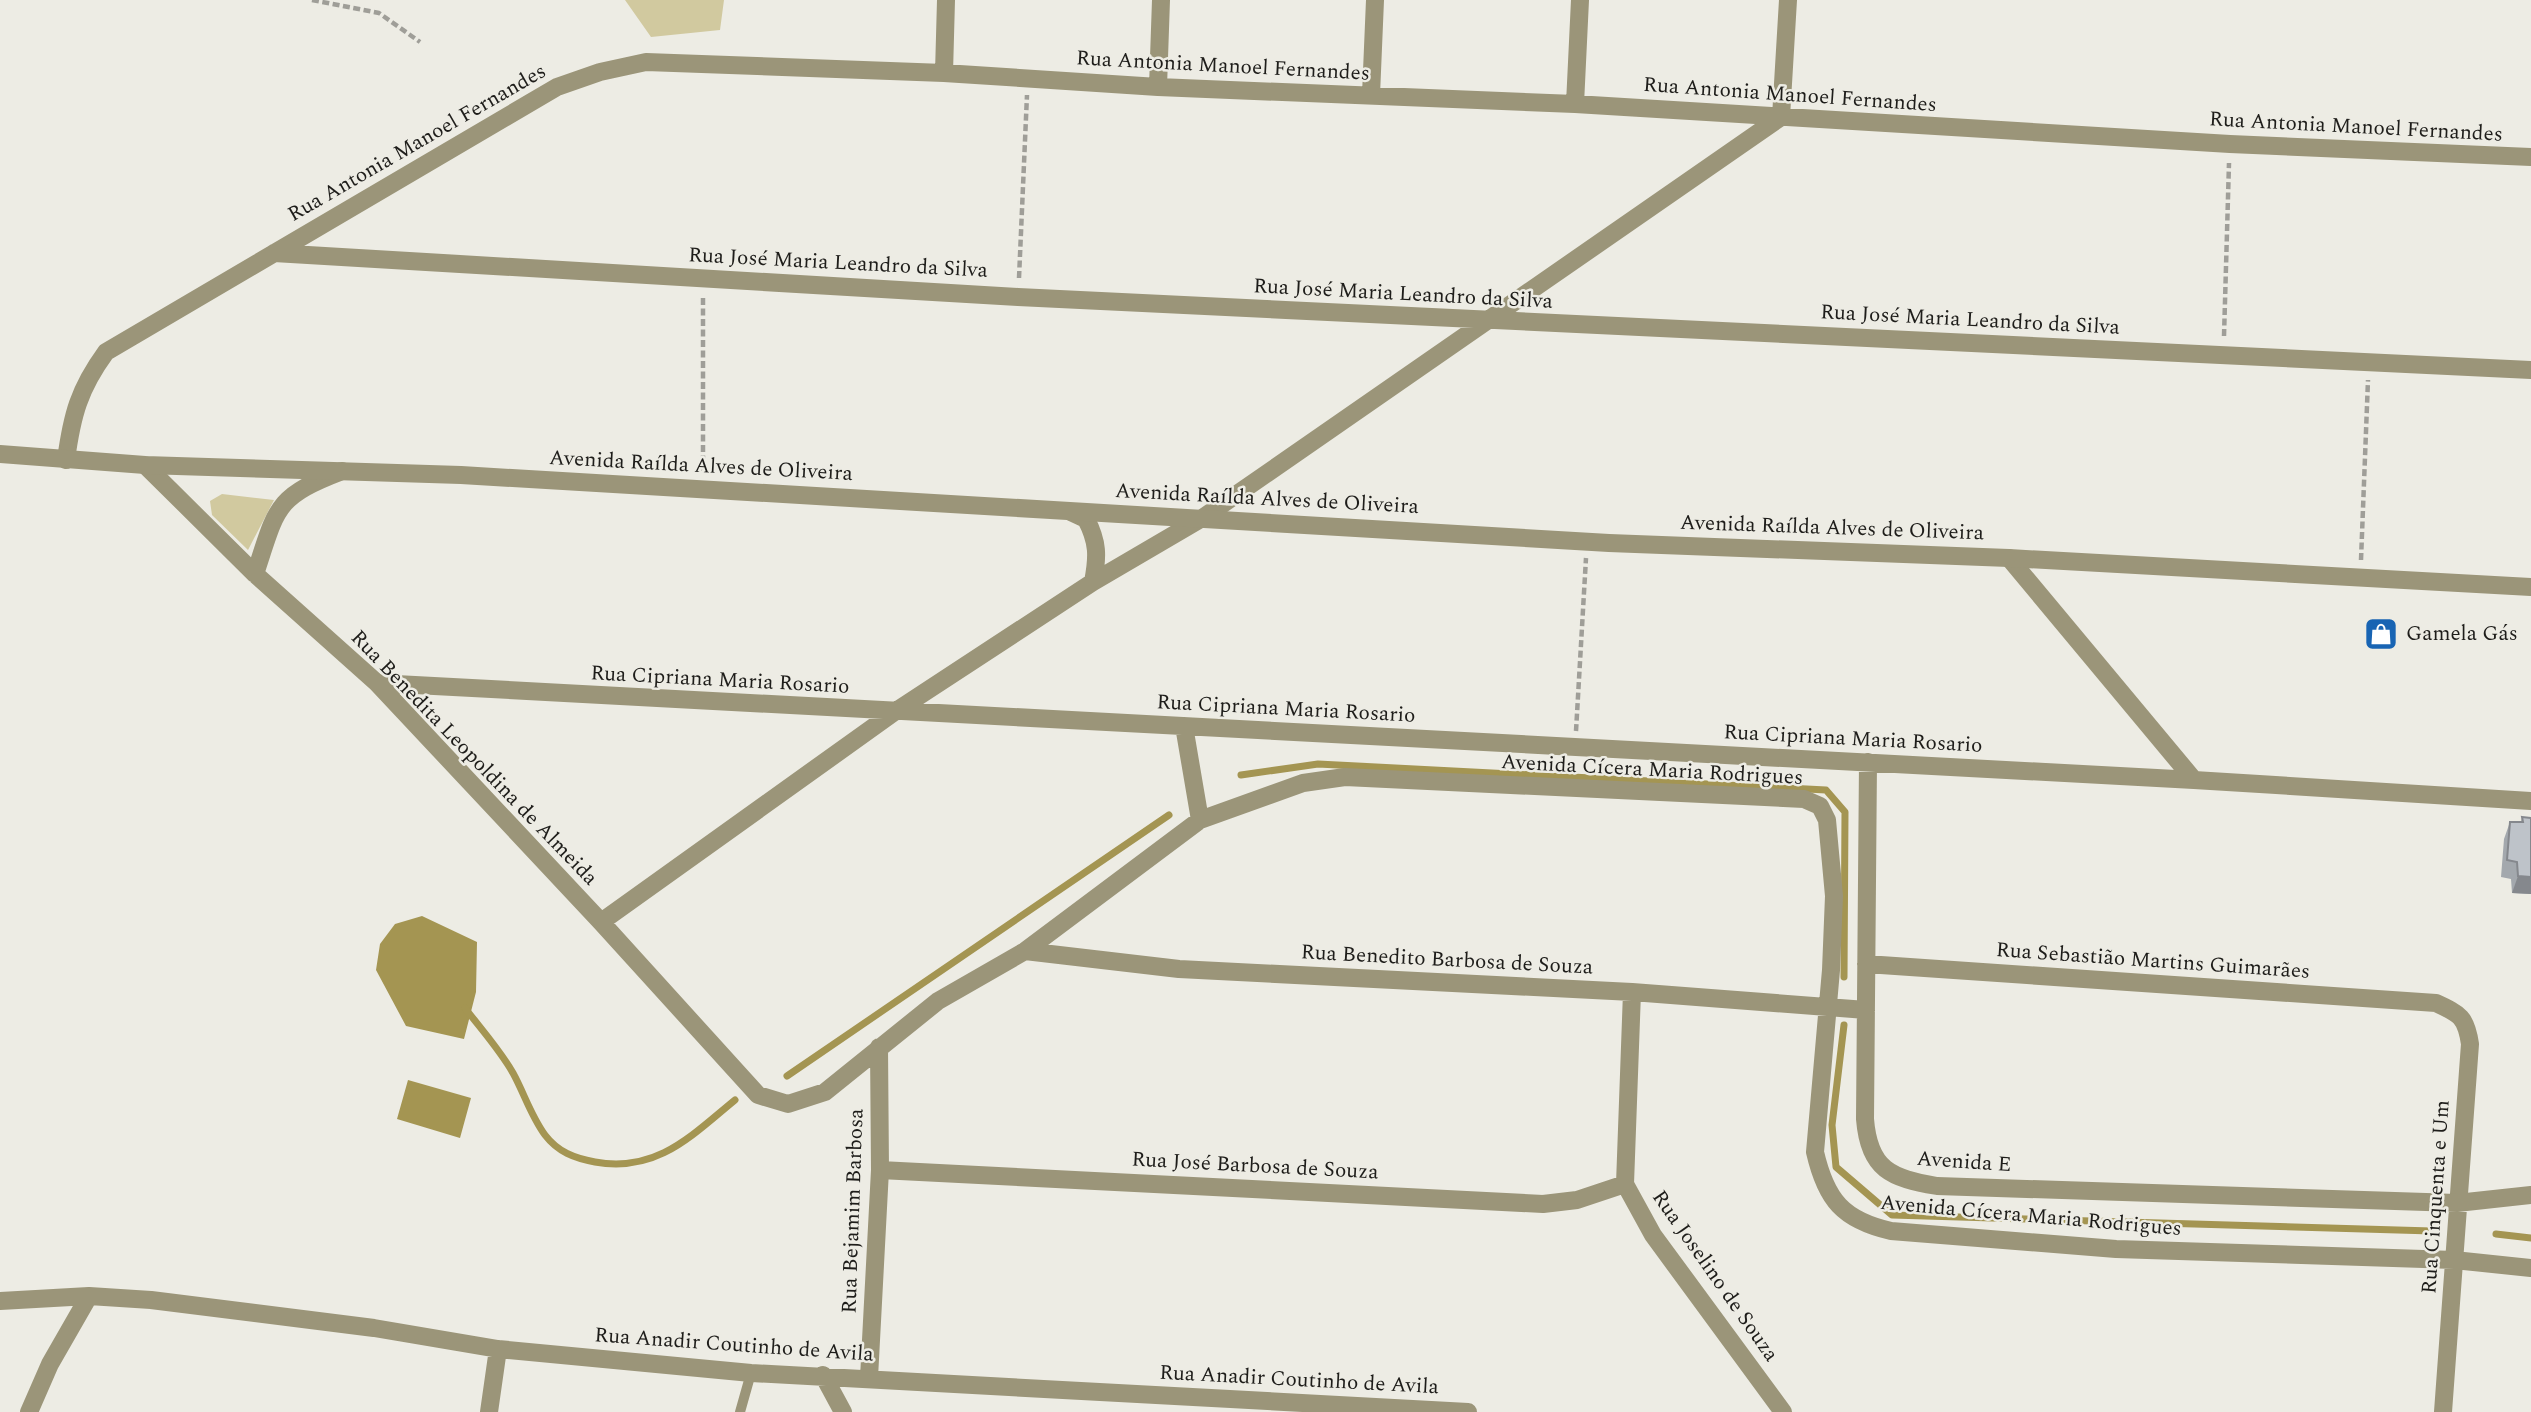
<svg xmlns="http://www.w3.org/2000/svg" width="2531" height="1412" font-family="Spectral,serif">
	<rect width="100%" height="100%" fill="#edece4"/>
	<path fill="#d1c99f" d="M625,0h99l-4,30 -69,7z
		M222,494l52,6 -26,50 -36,-35 -2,-14z"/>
	<path fill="#a49552" d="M422,916l55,26 -1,50 -12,47 -58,-13 -30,-56 4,-26 15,-20z
		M408,1080l63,18 -11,40 -63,-19z"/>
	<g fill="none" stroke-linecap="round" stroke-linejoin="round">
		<path stroke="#a49552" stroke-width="7" d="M1241,775l77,-11 508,26 19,22 -1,165
			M465,1008c16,21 35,42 48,65 11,20 18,43 32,62 13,17 29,23 50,27 62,11 96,-26 140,-62
			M1844,1025l-12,100 4,42 56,48 540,16
			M787,1076l382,-261
			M2496,1234l35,4"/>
		<path stroke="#9f9e98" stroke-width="4.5" stroke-dasharray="7 3.5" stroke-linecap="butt" d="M312,0l67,13 41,29
			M1019,278l8,-183
			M2224,336l5,-173
			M703,473v-177
			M2361,560l7,-180
			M1576,731l10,-173"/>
		<path stroke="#9b9579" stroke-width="10" d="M740,1412l11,-39"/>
		<path stroke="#9b9579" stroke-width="18" d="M944,73l2,-73
			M1158,87l3,-87
			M1371,95l4,-95
			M1575,104l5,-104
			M274,253l744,44 1513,73
			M66,460c6,-45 13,-71 40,-108l451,-265 43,-15 46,-10 298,11 214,14 417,17 655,40 301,13
			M145,465l110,109 122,109 224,239 157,173 30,9 37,-12 113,-91 87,-50 175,-131 103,-37 42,-6 459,22 16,7 7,14 7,76 -3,74 -16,182c11,48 28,68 76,79l225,18 338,11 77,8
			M1071,512l15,7c12,23 12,37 7,63
			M2009,558l185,222
			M255,574c22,-66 19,-77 87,-103
			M377,683l1817,97 337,21
			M1184,726l16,94
			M1868,762l-3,357c4,51 26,59 72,67l520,17 74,-8
			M601,922l292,-209 200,-131 111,-65 577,-400 7,-117
			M1025,951l154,18 453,23 234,18
			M1866,964l570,39c24,11 30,14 34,41l-27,368
			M1632,992l-7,192 28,51 130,177
			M880,1170l663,34 34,-4 48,-16
			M0,1301l89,-5 62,4 223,28 124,21 253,24 717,39
			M823,1375l20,37
			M869,1378l11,-208 -1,-123
			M29,1412l21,-48 39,-68
			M489,1412l9,-63"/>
		<path stroke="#9b9579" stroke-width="18" d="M0,454l145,11 316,10 1148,68 400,15 522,29"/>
	</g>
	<path fill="#a3a8ad" d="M2522,817l9,77 -19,-1 -1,-14 -10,-2 3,-38 6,-17h11z"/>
	<path fill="#85888d" d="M2518,876l13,1v17l-19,-1z"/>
	<path fill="#bec3c9" stroke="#85888d" stroke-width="2" d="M2522,817l9,1v59l-13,-1 -1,-14 -10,-2 3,-38h13z"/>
	<defs>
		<symbol id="shop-square" viewBox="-11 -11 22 22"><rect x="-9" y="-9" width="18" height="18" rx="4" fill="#1864b3" stroke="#edece4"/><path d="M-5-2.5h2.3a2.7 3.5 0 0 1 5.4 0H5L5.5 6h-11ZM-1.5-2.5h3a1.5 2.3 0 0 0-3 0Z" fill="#fff"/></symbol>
	</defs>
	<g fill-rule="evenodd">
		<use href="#shop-square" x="2362" y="615" width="38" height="38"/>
	</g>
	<g text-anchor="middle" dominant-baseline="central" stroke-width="5" stroke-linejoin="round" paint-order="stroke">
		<g font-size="21" fill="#1e1d1a" stroke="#edece4">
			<text transform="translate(1223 66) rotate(3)">Rua Antonia Manoel Fernandes</text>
			<text transform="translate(1790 95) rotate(4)">Rua Antonia Manoel Fernandes</text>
			<text transform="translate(2356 127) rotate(3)">Rua Antonia Manoel Fernandes</text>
			<text transform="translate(417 143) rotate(-30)">Rua Antonia Manoel Fernandes</text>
			<text transform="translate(838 263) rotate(3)">Rua José Maria Leandro da Silva</text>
			<text transform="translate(1403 294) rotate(3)">Rua José Maria Leandro da Silva</text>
			<text transform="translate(1970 320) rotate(3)">Rua José Maria Leandro da Silva</text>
			<text transform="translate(701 466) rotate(3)">Avenida Raílda Alves de Oliveira</text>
			<text transform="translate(1267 499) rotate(3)">Avenida Raílda Alves de Oliveira</text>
			<text transform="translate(1832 528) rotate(2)">Avenida Raílda Alves de Oliveira</text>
			<text transform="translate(720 680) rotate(3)">Rua Cipriana Maria Rosario</text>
			<text transform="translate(1286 709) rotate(3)">Rua Cipriana Maria Rosario</text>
			<text transform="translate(1853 739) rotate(3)">Rua Cipriana Maria Rosario</text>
			<text transform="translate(474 758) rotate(46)">Rua Benedita Leopoldina de Almeida</text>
			<text transform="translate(1652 770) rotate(3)">Avenida Cícera Maria Rodrigues</text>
			<text transform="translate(1447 960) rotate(3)">Rua Benedito Barbosa de Souza</text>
			<text transform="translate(2153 961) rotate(4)">Rua Sebastião Martins Guimarães</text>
			<text transform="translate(1964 1162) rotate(4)">Avenida E</text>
			<text transform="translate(1255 1166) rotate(3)">Rua José Barbosa de Souza</text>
			<text transform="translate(2436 1197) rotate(-86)">Rua Cinquenta e Um</text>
			<text transform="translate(853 1211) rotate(-88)">Rua Bejamim Barbosa</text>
			<text transform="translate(2031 1216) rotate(5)">Avenida Cícera Maria Rodrigues</text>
			<text transform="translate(1715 1276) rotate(55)">Rua Joselino de Souza</text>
			<text transform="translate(734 1345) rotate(4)">Rua Anadir Coutinho de Avila</text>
			<text transform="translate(1299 1380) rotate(3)">Rua Anadir Coutinho de Avila</text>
		</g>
		<g font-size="21" fill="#1e1d1a" stroke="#edece4" text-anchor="start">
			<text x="2406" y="634">Gamela Gás</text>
		</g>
	</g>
</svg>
